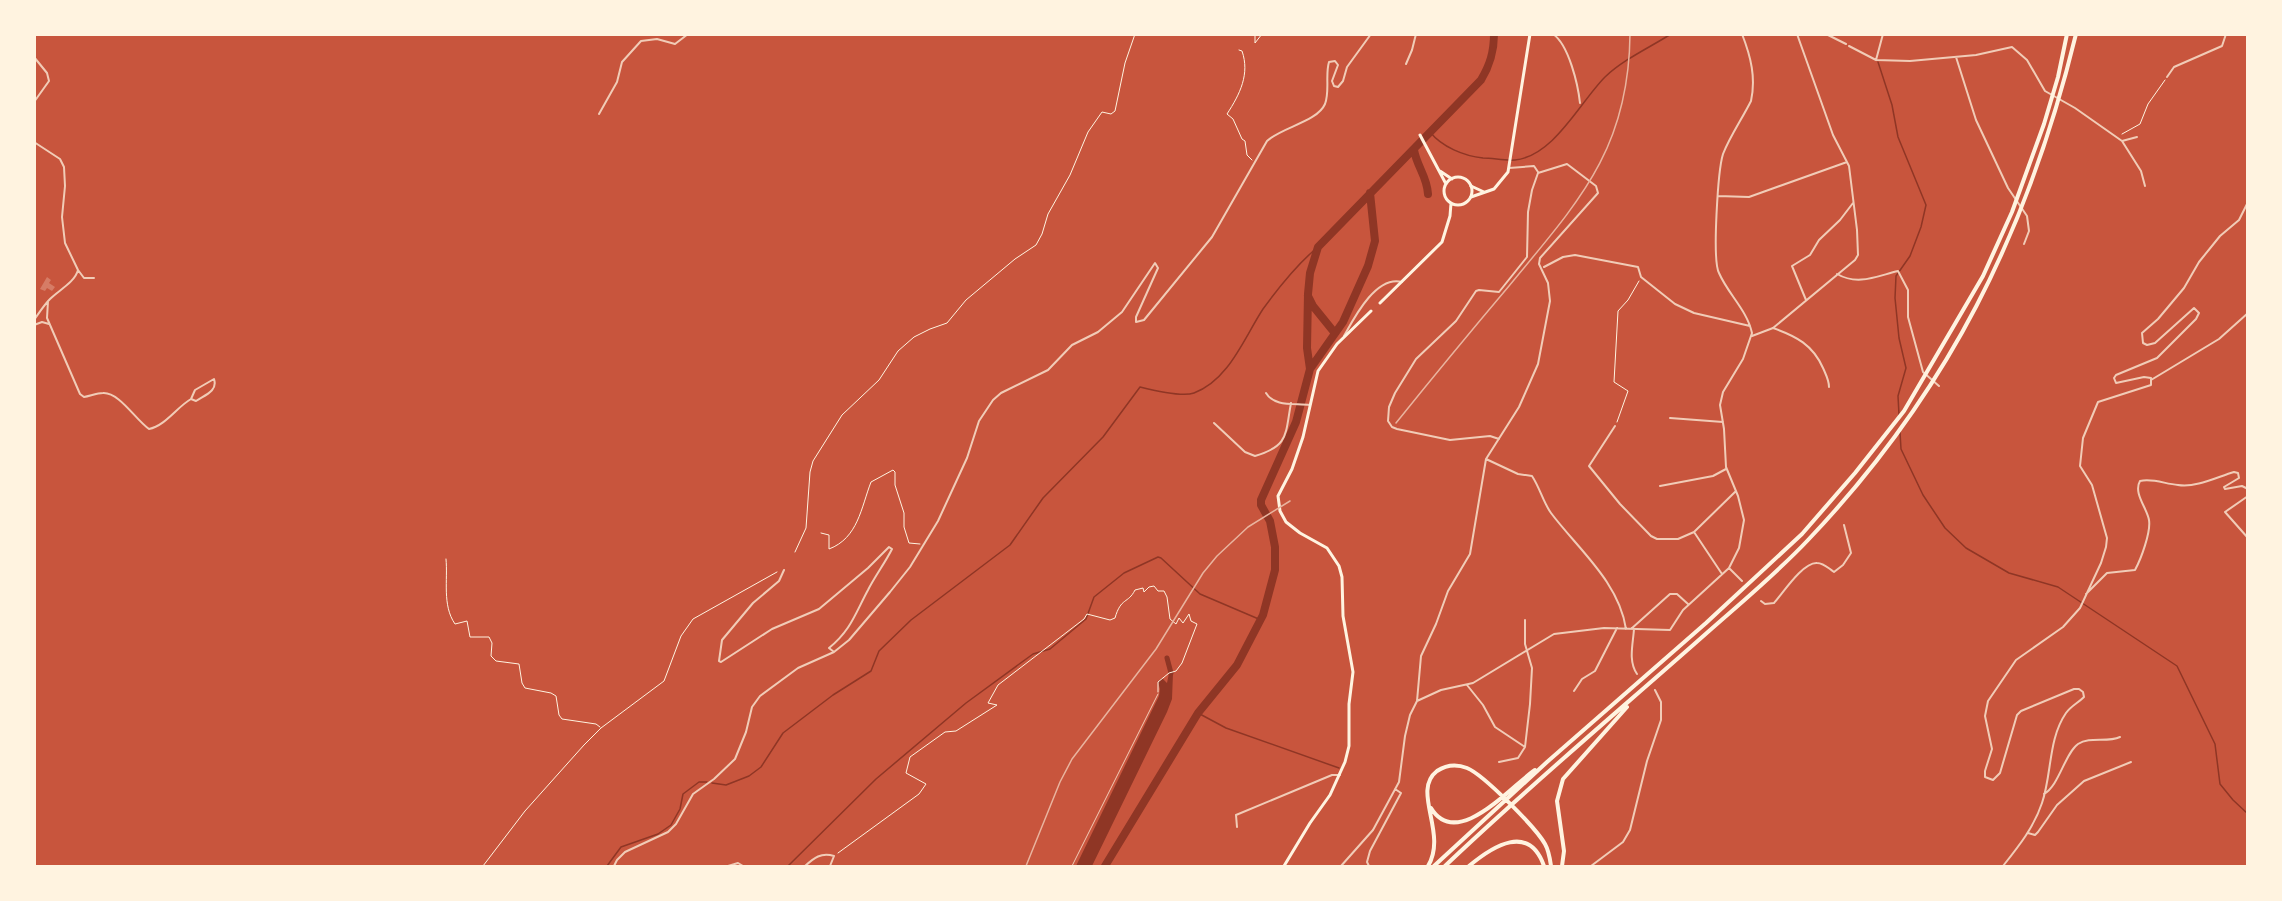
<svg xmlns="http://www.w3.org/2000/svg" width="2282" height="901" font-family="'Nunito Sans',sans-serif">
	<rect width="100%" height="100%" fill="#c8553d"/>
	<path fill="#8f3625" d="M1169,673h4l-1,26 -5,13 -75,154h-16l83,-170 1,-7 -2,-7 4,-4 5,5z"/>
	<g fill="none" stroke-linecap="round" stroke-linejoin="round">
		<path stroke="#8f3625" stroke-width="1.5" d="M1878,62l14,43 6,32 28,68 -5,22 -11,29 -14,20 -1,22 4,40 7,30 -8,28 1,19
			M1430,132c12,15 34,24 53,26 10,0 22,3 32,2 39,-4 65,-58 90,-83 19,-18 44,-29 66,-43
			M1900,432l1,17 22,46 22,33 21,20 43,25 49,14 119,79 38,78 5,40 13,16 15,14
			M1198,713l28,15 113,40
			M712,783l14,2 23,-9 12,-9 22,-34 50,-38 38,-24 8,-20 32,-31 99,-75 33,-47 60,-61 37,-50c12,3 43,10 54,6 35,-13 50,-55 69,-84 16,-22 34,-45 55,-62
			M607,866l14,-19 37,-13 13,-9 9,-16 3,-15 16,-12h8
			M788,866l88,-87 90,-76 67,-49 17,-5 36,-30 8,-22 30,-24 34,-16 3,1 39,36 61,26"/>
		<path stroke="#8f3625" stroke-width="5" d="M1167,658l4,15"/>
		<path stroke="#8f3625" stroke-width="8" d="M1414,150c3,17 13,26 14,44
			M1308,296l5,10 21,26
			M1310,369l33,-47 25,-56 7,-25 -5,-48
			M1105,866l93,-153 39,-48 26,-50 12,-45v-23l-5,-26 -9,-16v-5l35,-78 14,-53 -3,-21 1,-54 2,-21 8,-26 163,-167c9,-15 13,-28 13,-46"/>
	</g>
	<path fill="#d67c66" d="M47,277l4,3 -2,3 6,4 -3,4 -5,-3 -2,3 -5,-2z"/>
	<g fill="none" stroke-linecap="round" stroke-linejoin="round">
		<path stroke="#fff3e0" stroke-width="1" d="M1255,34v9l7,-9
			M1239,50l3,1c8,23 -2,43 -15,63l6,5 9,20 3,2 2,14 5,5
			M2122,134l18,-10 8,-20 17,-24
			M1617,422l11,-31 -14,-9 4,-71 10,-11 11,-19
			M821,533l8,2v14c29,-11 32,-41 42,-67l22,-12 2,2v13l9,28v14l5,16 11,1
			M795,552l11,-24 4,-56 3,-11 29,-46 37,-35 19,-29 16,-14 16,-8 17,-6 19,-23 49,-41 21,-14 6,-11 6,-20 22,-39 18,-43 14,-20 9,2 4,-3 10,-48 10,-29
			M446,559c2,21 -4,46 9,65l12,-3 3,16h19l3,6 -1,13 5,5 23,3 3,19 3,5 26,5 5,3 3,19 3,4 34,5 4,3
			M838,853l81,-59 7,-10 -20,-11 4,-16 35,-25 11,-1 41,-26 -9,-2 10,-18 86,-66 3,-5 23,6 5,-2c6,-21 13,-14 20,-28l8,-2 1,4 5,-5 5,-1 4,5h6l3,6 3,22 6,5 3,-6 4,5 6,-9 2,7 6,3 -15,39 -6,8 -7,2 -11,9v10
			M483,866l42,-55 59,-66 17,-17 63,-47 17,-45 12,-17 84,-47"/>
		<path stroke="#f1ccb7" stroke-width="1" d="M1072,866l86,-172"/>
		<path stroke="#f1ccb7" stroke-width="2" d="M1553,34c16,11 25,51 27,69
			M1826,34l20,10
			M1849,46l27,14 34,1 66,-6 36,-8 15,13 18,31 30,17 47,33 19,30 4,15
			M34,57l13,16 2,8 -15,21
			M1956,57l20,63 32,68 19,28 2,15 -5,13
			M1876,60l7,-26
			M1406,64l6,-14 4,-16
			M2167,77l7,-10 48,-21 4,-12
			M599,114l18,-32 5,-20 19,-21 16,-2 18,5 13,-10
			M2122,141l15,-4
			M34,142l26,17 4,8 1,19 -3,31 3,26 13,27c-3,12 -19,20 -28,29 -6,6 -11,14 -16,21
			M1509,168l25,-2 4,6
			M1718,196l31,1 98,-35
			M1544,267l19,-10 12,-2 63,12 3,10 34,27 19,9 56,13
			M78,270l6,8h10
			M1837,274c21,12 40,2 61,-3l10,19v27l15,55 16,14
			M1806,300l-14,-34 18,-11 9,-15 21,-20 13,-17
			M48,301l-1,17 33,76 4,3c6,-1 13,-4 19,-4 16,-1 32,26 46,36 16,-3 28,-22 42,-30
			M34,325l8,-3 7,2
			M1773,328c23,8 40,17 50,40 3,7 6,12 6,19
			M1344,336c10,-18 32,-61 58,-54
			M1752,336l21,-8 82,-68 3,-5 -1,-25 -8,-64 -16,-31 -36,-101
			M214,379c4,12 -9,16 -18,22l-5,-2 4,-9z
			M2151,380l68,-41 29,-26
			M1266,393c8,14 29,10 44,12
			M1670,418l53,4
			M1214,423l31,29 10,4c34,-10 30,-21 36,-53
			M1615,426l-26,40 31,38 31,32 6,3h21l16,-7 42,-41
			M1499,439l-9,-3 -40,4 -53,-11 -5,-2 -4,-6 1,-14 6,-14 21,-34 40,-38 20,-30 3,-1 20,2 28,-35 1,-45 4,-22 6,-17
			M1486,459l32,15 14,2c8,12 11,26 19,37 27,36 68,69 75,116
			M1660,486l53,-10 13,-7
			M2248,496l-23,16 23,26
			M1694,532l28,42
			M1729,568l13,13
			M784,570l-5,11 -26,22 -31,37 -3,21 2,1 51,-33 47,-20 49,-41 21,-21 3,2c-7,14 -17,27 -24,41 -13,24 -17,40 -39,58l5,4
			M2086,594l21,-21 28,-3c6,-11 16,-38 14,-50 -2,-12 -16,-27 -9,-39 13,-3 25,3 38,4 18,3 39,-8 56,-13l4,1 1,5 -15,9 1,2 17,-3 6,3
			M1761,601l4,3 9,-1c9,-10 29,-41 43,-40 7,0 11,5 17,9l9,-7 8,-12 -7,-28
			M1631,629l39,-35h7l11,10
			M1634,629c-1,15 -6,32 3,45
			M1467,685l16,20 12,22 30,20
			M1574,691l8,-12 13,-8 22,-43
			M1417,701l24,-11 32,-7 81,-49 50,-6 66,2 13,-20 46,-42 10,-20 5,-28 -6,-24 -12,-29 -2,-38 -4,-24 3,-13 20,-33 9,-26c-5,-23 -24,-39 -33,-60 -7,-13 -1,-103 4,-119 7,-18 19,-35 28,-53 5,-23 0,-44 -9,-67
			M1499,762l19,-4 7,-11 5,-43 2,-36 -7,-24v-24
			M2044,794c15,-8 21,-41 34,-50 12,-8 29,-1 42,-7
			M1237,827l-1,-12 96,-40h8
			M2028,833l7,2 3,-3 19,-27 27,-24 47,-19
			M614,866l3,-6 8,-8 43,-20 8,-8 17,-30 21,-15 21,-20 11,-27 6,-25 8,-11 38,-28 36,-16 15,-12 41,-48 20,-25 28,-46 29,-63 12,-37 14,-21 8,-7 47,-23 24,-25 26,-13 24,-20 33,-49 3,5 -22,49v5l8,-2 68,-83 55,-96c15,-14 50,-19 58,-37 5,-13 0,-29 4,-42l6,-1 3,4 -6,16 2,5 4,1 5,-6 4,-14 24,-33
			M728,866l10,-3 5,3
			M805,866c9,-8 16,-14 29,-10l-4,10
			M1341,866l32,-36 26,-48 6,-46 5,-21 7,-14 4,-45 15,-32 12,-33 22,-37 16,-95 33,-52 19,-43 12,-63 -2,-18 -9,-19 1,-6 58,-65 -2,-7 -29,-22 -29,9
			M1369,866l-2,-4 3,-11 31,-58 -6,-4
			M1591,866l32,-24 7,-12 17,-69 14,-41v-18l-6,-12
			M2003,866c16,-20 31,-39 39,-63 10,-29 6,-64 24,-90 5,-7 12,-10 18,-16l-1,-5 -4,-3h-5l-53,22 -4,4 -17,58 -7,7 -8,-3v-6l7,-22 -7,-33 3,-15 28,-41 47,-33 17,-19 21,-45 5,-16 1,-9 -15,-53 -12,-19 3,-28 15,-36 53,-17v-7l-7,-1 -28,6 -2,-5 2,-3 41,-17 39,-39 3,-6 -5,-5 -39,35 -8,2 -4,-2 -1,-10 16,-14 26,-31 15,-26 21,-26 19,-16 9,-18"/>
		<path stroke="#fff3e0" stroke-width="3" d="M1471,186l13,6
			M1471,197l23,-8 14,-17 22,-138"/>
		<path stroke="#fff3e0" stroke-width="3" d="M1420,135l26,49
			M1440,171l12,8
			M1444 191a14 14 0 1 1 28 0a14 14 0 1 1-28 0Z
			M1380,303l62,-61 8,-26 1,-13
			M1284,866l26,-43 20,-28 15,-33 4,-16v-42l4,-32 -10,-56 -1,-39 -3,-11 -12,-18 -27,-15 -14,-11 -6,-11 -2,-15 14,-27 11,-32 15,-66 19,-27 34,-33"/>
		<path stroke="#fff3e0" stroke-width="4" d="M1431,808c26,43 80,-22 104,-38
			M1428,866c20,-33 -17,-75 9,-95 9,-6 20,-7 30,-3 17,7 69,60 78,76 4,7 5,15 6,22
			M1434,866l113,-104 159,-139 96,-89 53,-61 49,-62 79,-135 29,-64 32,-88 14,-47 9,-43
			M1445,866c85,-81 176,-157 264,-235 34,-30 68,-58 99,-91 140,-147 220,-309 268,-506
			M1469,866c24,-20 60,-43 75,0
			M1562,866l2,-15 -7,-50 6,-22 64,-72"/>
		<path stroke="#e9b49f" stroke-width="1.5" d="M1396,423c37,-46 75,-92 113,-137 69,-84 120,-136 121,-252
			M1026,866l34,-84 12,-23 84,-110 47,-76 14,-17 31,-29 42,-26"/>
	</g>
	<rect width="2282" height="901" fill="none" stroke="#fff3e0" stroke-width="72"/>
</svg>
